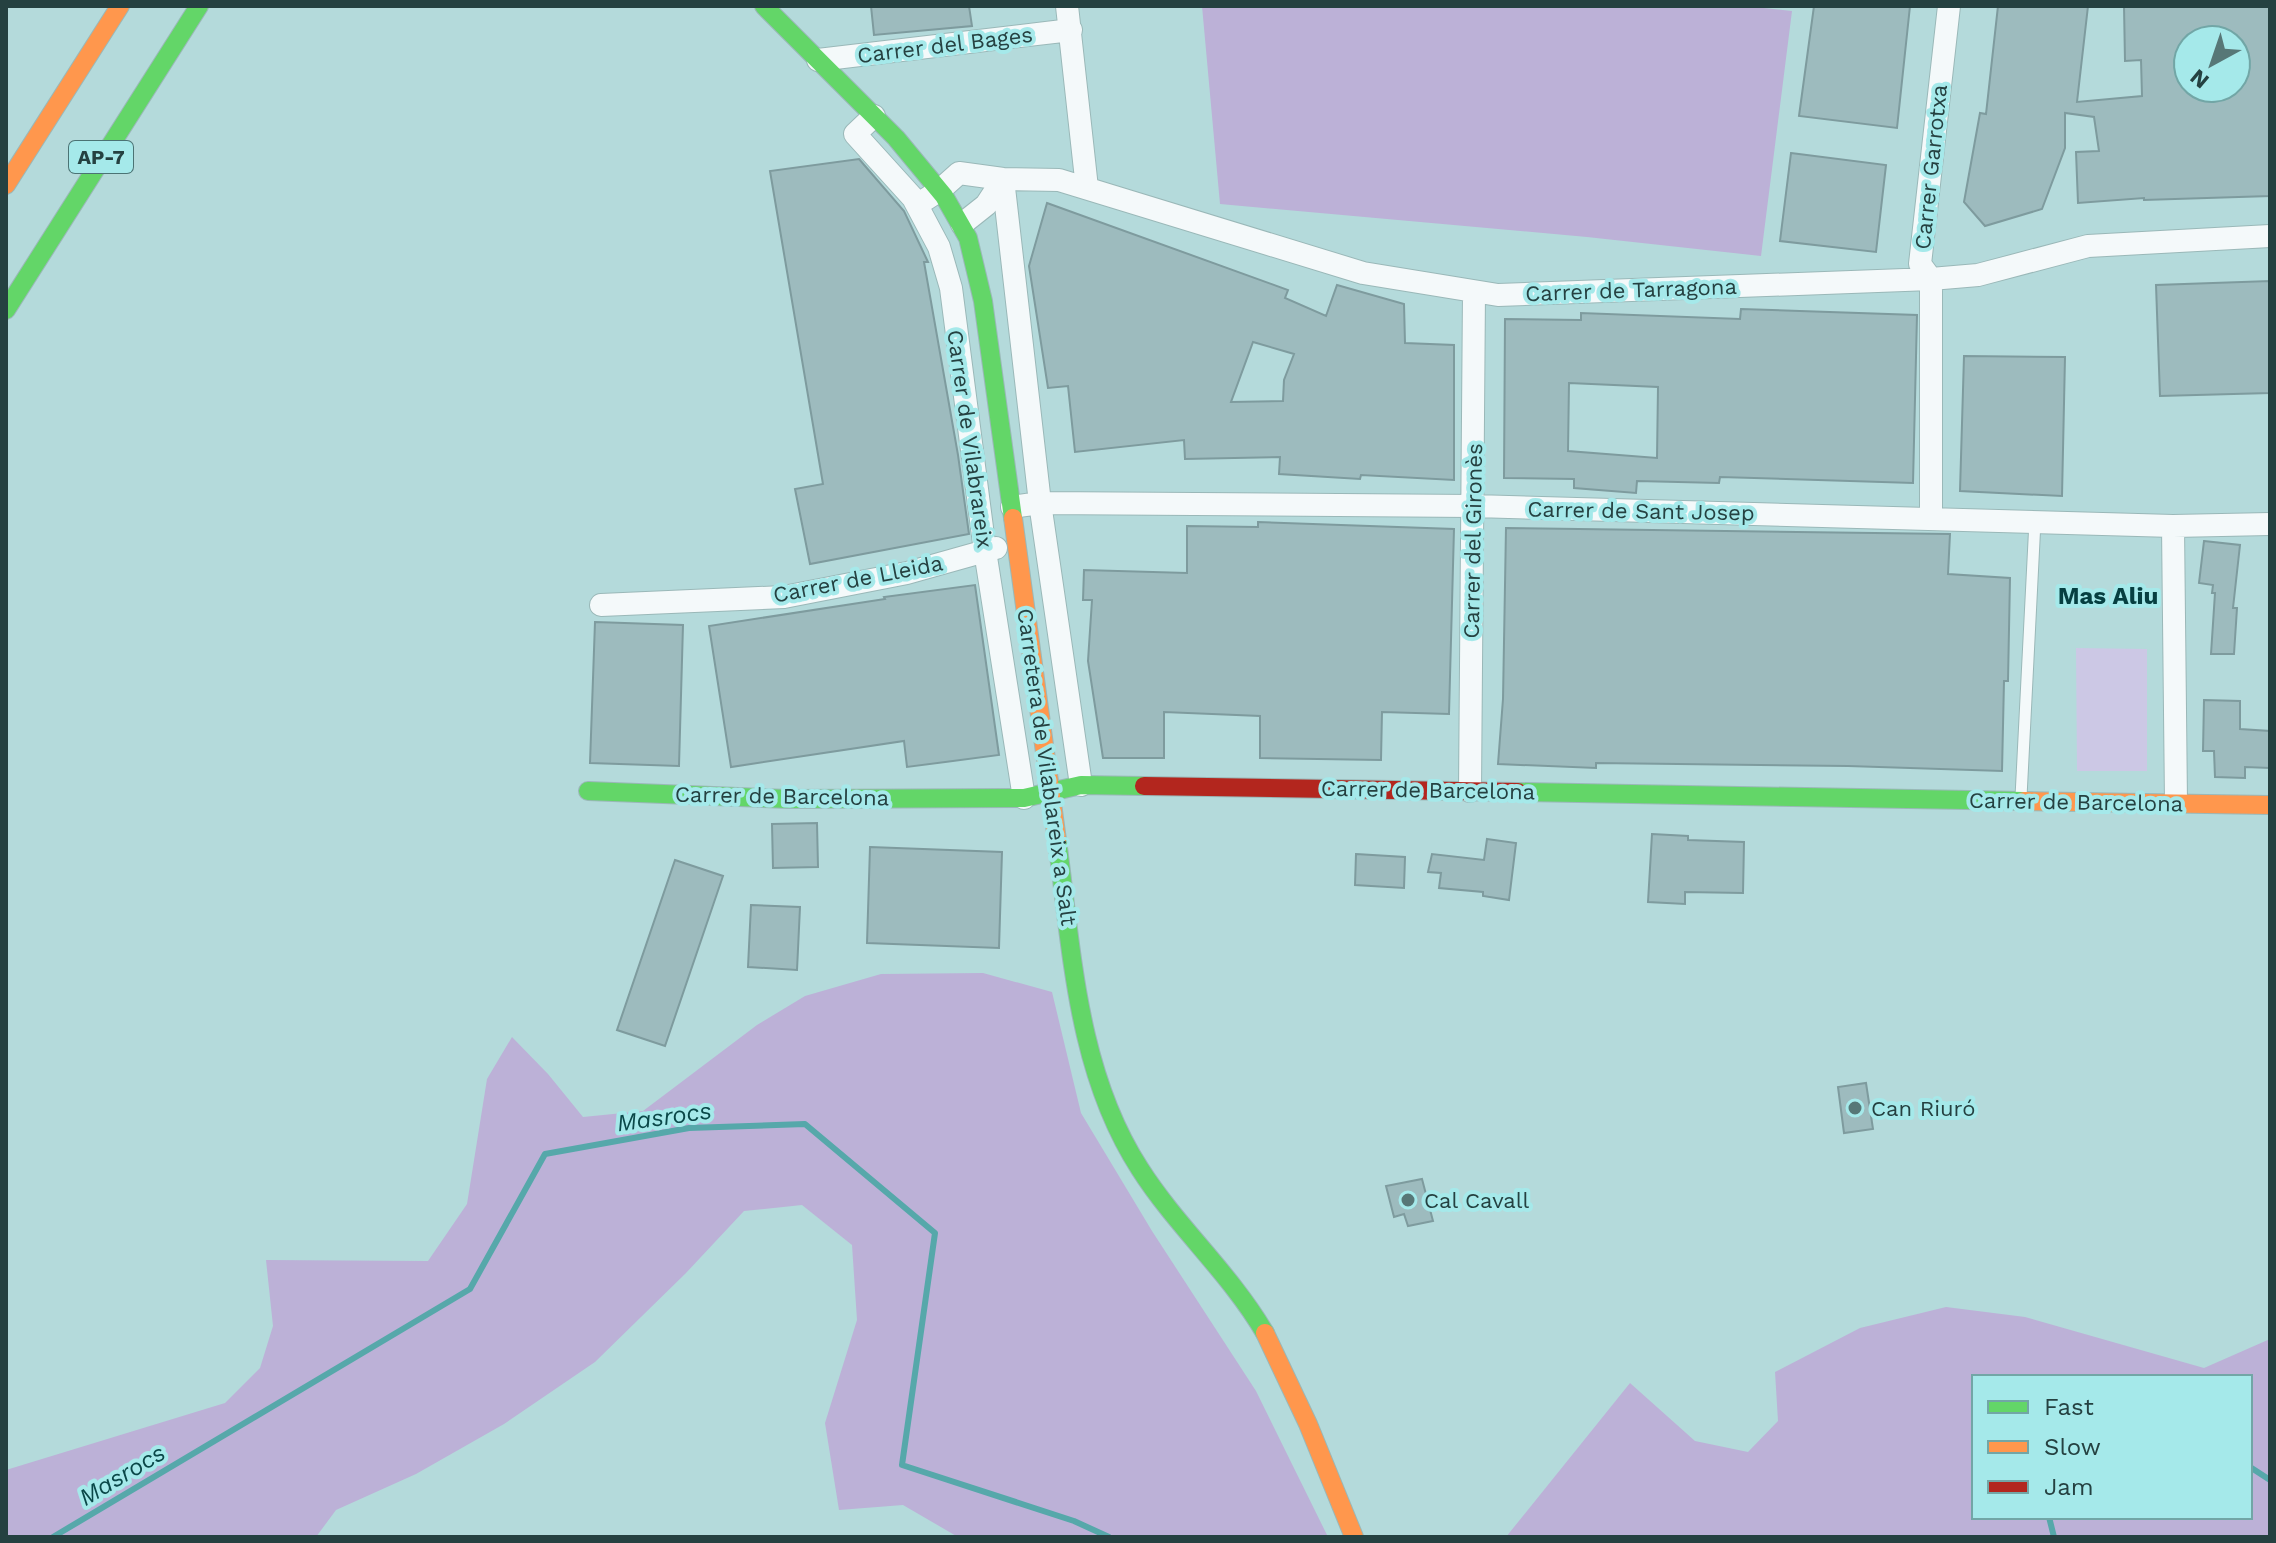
<svg xmlns="http://www.w3.org/2000/svg" width="2276" height="1543" font-family="'Work Sans',sans-serif">
	<rect width="100%" height="100%" fill="#b4dadb"/>
	<path fill="#ccc8e5" d="M2076,648l71,1v122h-70z"/>
	<path fill="#bcb1d7" fill-rule="evenodd" d="M1202,6h543l47,5 -31,245 -174,-19 -367,-33z
		M983,973l69,19 29,121 71,118 104,160 72,146h-370l-55,-32 -64,5 -14,-87 32,-103 -5,-75 -50,-40 -58,6 -58,62 -91,89 -91,62 -88,50 -80,36 -20,27h-310v-67l219,-67 35,-35 13,-42 -7,-66 162,1 39,-57 20,-125 25,-42 36,37 35,43 60,-6 114,-86 48,-29 76,-22z
		M1946,1307l79,10 179,51 66,-29v198h-764l124,-154 65,58 53,11 30,-31 -3,-49 85,-44zM1974,1377h276v140h-276z"/>
	<g fill="none" stroke-linecap="round" stroke-linejoin="round">
		<path stroke="#56a8aa" stroke-width="6" d="M2250,1467l20,13
			M2049,1517l5,20
			M53,1537l417,-248 75,-135 144,-26 116,-4 130,109 -33,232 172,56 35,16"/>
	</g>
	<path fill="#9dbbbe" stroke="#7e9b9e" stroke-width="2" fill-rule="evenodd" d="M871,6h98l3,20 -98,9z
		M1814,6h96l-13,122 -98,-12z
		M1998,6h90l-11,96 65,-6 -1,-36 -16,1 -1,-55h146v190l-126,4v-2l-66,5 -2,-51 23,-1 -5,-34 -29,-4v35l-23,61 -57,17 -21,-24 16,-89 6,1zM2188,40h48v48h-48z
		M1791,153l95,12 -10,87 -96,-11z
		M859,159l45,52 24,51h-4l34,193 11,79 -159,30 -15,-75 28,-5 -53,-313z
		M1047,203l241,87 -3,8 41,18 11,-31 67,19 1,39 49,2v135l-93,-5 -1,4 -81,-5 1,-17 -95,2 -1,-19 -109,12 -7,-66 -20,2 -19,-122zM1253,342l41,12 -10,26 -1,21 -52,1z
		M2270,281v112l-110,3 -4,-111z
		M1741,309l176,6 -4,168 -193,-6 -1,6 -82,-2 -1,12 -62,-5v-9l-70,-1 1,-159 76,1v-7l159,6zM1569,383l89,4 -1,71 -89,-7z
		M1964,356l101,1 -3,139 -102,-5z
		M1258,522l196,7 -5,185 -67,-2 -1,48 -121,-2v-42l-96,-4v46h-61l-15,-97 4,-61h-9l1,-30 103,3v-47l71,1z
		M1506,528l444,6 -2,40 62,4 -2,103h-4l-2,90 -154,-5 -252,-3v5l-98,-4 5,-65z
		M2204,541l36,4 -7,63h4l-3,46h-23l4,-61h-3l1,-8 -14,-2z
		M975,585l24,170 -92,12 -3,-26 -173,26 -22,-141 176,-27 -1,-2z
		M595,622l88,3 -4,141 -89,-3z
		M2204,700l36,1v28l30,2v37l-25,-1v11l-30,-1 -1,-26h-11z
		M817,823l1,44 -45,1 -1,-44z
		M1652,834l36,2v4l56,2 -1,51 -58,-1v12l-37,-2z
		M1487,839l29,4 -7,57 -26,-4v-4l-44,-4 2,-15 -13,-1 4,-18 52,6z
		M870,847l132,5 -3,96 -132,-5z
		M1356,854l49,3 -1,31 -49,-3z
		M675,860l48,16 -58,170 -48,-16z
		M751,905l49,2 -3,63 -49,-3z
		M1866,1083l7,46 -29,4 -6,-46z
		M1422,1179l11,42 -25,5 -4,-12 -10,3 -8,-31z"/>
	<g fill="none" stroke-linecap="round" stroke-linejoin="round">
		<defs>
			<path id="lane" d="M2021,797l14,-276"/>
			<path id="street" d="M1067,6l20,182
				M818,60l253,-30
				M874,116l-19,18 58,64 26,49 12,41 34,263 39,247
				M1003,179l37,324 41,282
				M917,205l23,-15 19,-17 44,6 56,1 304,93 135,22 433,-16 47,-4 110,-29 182,-10
				M962,224l24,-19 17,-26
				M1012,507l28,-4 434,3 699,20 97,-2
				M1931,518v-239l-11,-15 29,-258
				M2173,526l3,277
				M601,605l183,-8 123,-24 89,-25
				M1470,791l4,-499"/>
			<path id="fast" d="M764,6l132,132 48,58 24,42 15,63 30,217
				M6,310l193,-304
				M588,791l200,8 236,-1 57,-13 63,1
				M1518,792l506,9
				M1057,840c15,111 20,232 83,329 37,58 90,104 125,164"/>
			<path id="slow" d="M6,185l114,-179
				M1013,518l44,322
				M2024,801l246,4
				M1265,1333l43,91 46,113"/>
			<path id="jam" d="M1144,786l374,6"/>
		</defs>
		<use href="#lane" stroke="#9ab8b8" stroke-width="13"/>
		<use href="#street" stroke="#9ab8b8" stroke-width="24"/>
		<use href="#fast" stroke="#9ab8b8" stroke-width="20"/>
		<use href="#slow" stroke="#9ab8b8" stroke-width="20"/>
		<use href="#jam" stroke="#9ab8b8" stroke-width="20"/>
		<use href="#lane" stroke="#f4f9fa" stroke-width="11"/>
		<use href="#street" stroke="#f4f9fa" stroke-width="22"/>
		<use href="#fast" stroke="#63d668" stroke-width="18"/>
		<use href="#slow" stroke="#ff974d" stroke-width="18"/>
		<use href="#jam" stroke="#b3261e" stroke-width="18"/>
	</g>
	<g fill="#577777" stroke="#a5e9ea" stroke-width="3">
		<circle cx="1855" cy="1108" r="8"/>
		<circle cx="1408" cy="1200" r="8"/>
	</g>
	<g text-anchor="middle" dominant-baseline="central" stroke-width="8" stroke-linejoin="round" paint-order="stroke">
		<rect fill="#a5e9ea" stroke="#4b7374" stroke-width="2" x="69" y="141" width="64" height="32" rx="6"/>
		<g font-size="20" font-weight="bold" fill="#254141">
			<text x="101" y="157">AP-7</text>
		</g>
		<g font-size="22" fill="#254141" stroke="#a5e9ea">
			<text transform="translate(945 45) rotate(-7)">Carrer del Bages</text>
			<text transform="translate(1931 167) rotate(-84)">Carrer Garrotxa</text>
			<text transform="translate(1631 290) rotate(-2)">Carrer de Tarragona</text>
			<text transform="translate(970 439) rotate(82)">Carrer de Vilabrareix</text>
			<text transform="translate(1641 511) rotate(1)">Carrer de Sant Josep</text>
			<text transform="translate(1473 541) rotate(-89)">Carrer del Gironès</text>
			<text transform="translate(858 579) rotate(-11)">Carrer de Lleida</text>
			<text transform="translate(1047 767) rotate(82)">Carretera de Vilablareix a Salt</text>
			<text transform="translate(1428 790) rotate(1)">Carrer de Barcelona</text>
			<text transform="translate(782 796) rotate(1)">Carrer de Barcelona</text>
			<text transform="translate(2076 802) rotate(1)">Carrer de Barcelona</text>
		</g>
		<g font-size="22" fill="#254141" stroke="#a5e9ea" text-anchor="start">
			<text x="1871" y="1108">Can Riuró</text>
			<text x="1424" y="1200">Cal Cavall</text>
		</g>
		<g font-size="24" font-weight="bold" fill="#063f41" stroke="#a5e9ea">
			<text x="2108" y="596">Mas Aliu</text>
		</g>
		<g font-size="24" font-style="italic" fill="#0a4748" stroke="#a5e9ea">
			<text transform="translate(664 1117) rotate(-8)">Masrocs</text>
			<text transform="translate(122 1475) rotate(-31)">Masrocs</text>
		</g>
	</g>
	<rect width="2276" height="1543" fill="none" stroke="#254141" stroke-width="16"/>
	<rect x="1972" y="1375" width="280" height="144" fill="#a5e9ea" stroke="#72a6a6" stroke-width="2"/>
	<rect x="1988" y="1401" width="40" height="12" fill="#63d668" stroke="#72a6a6" stroke-width="2"/>
	<text x="2044" y="1415" font-size="24" fill="#254141">Fast</text>
	<rect x="1988" y="1441" width="40" height="12" fill="#ff974d" stroke="#72a6a6" stroke-width="2"/>
	<text x="2044" y="1455" font-size="24" fill="#254141">Slow</text>
	<rect x="1988" y="1481" width="40" height="12" fill="#b3261e" stroke="#72a6a6" stroke-width="2"/>
	<text x="2044" y="1495" font-size="24" fill="#254141">Jam</text>
	<g transform="translate(2212 64) rotate(220)"><circle r="38" fill="#a5e9ea" stroke="#72a6a6" stroke-width="2"/>
	<path d="M0-6L14 30L0 20L-14 30Z" fill="#577777"/>
	<text y="-12" font-size="22" font-weight="bold" text-anchor="middle" fill="#254141">N</text>
	</g>
</svg>
